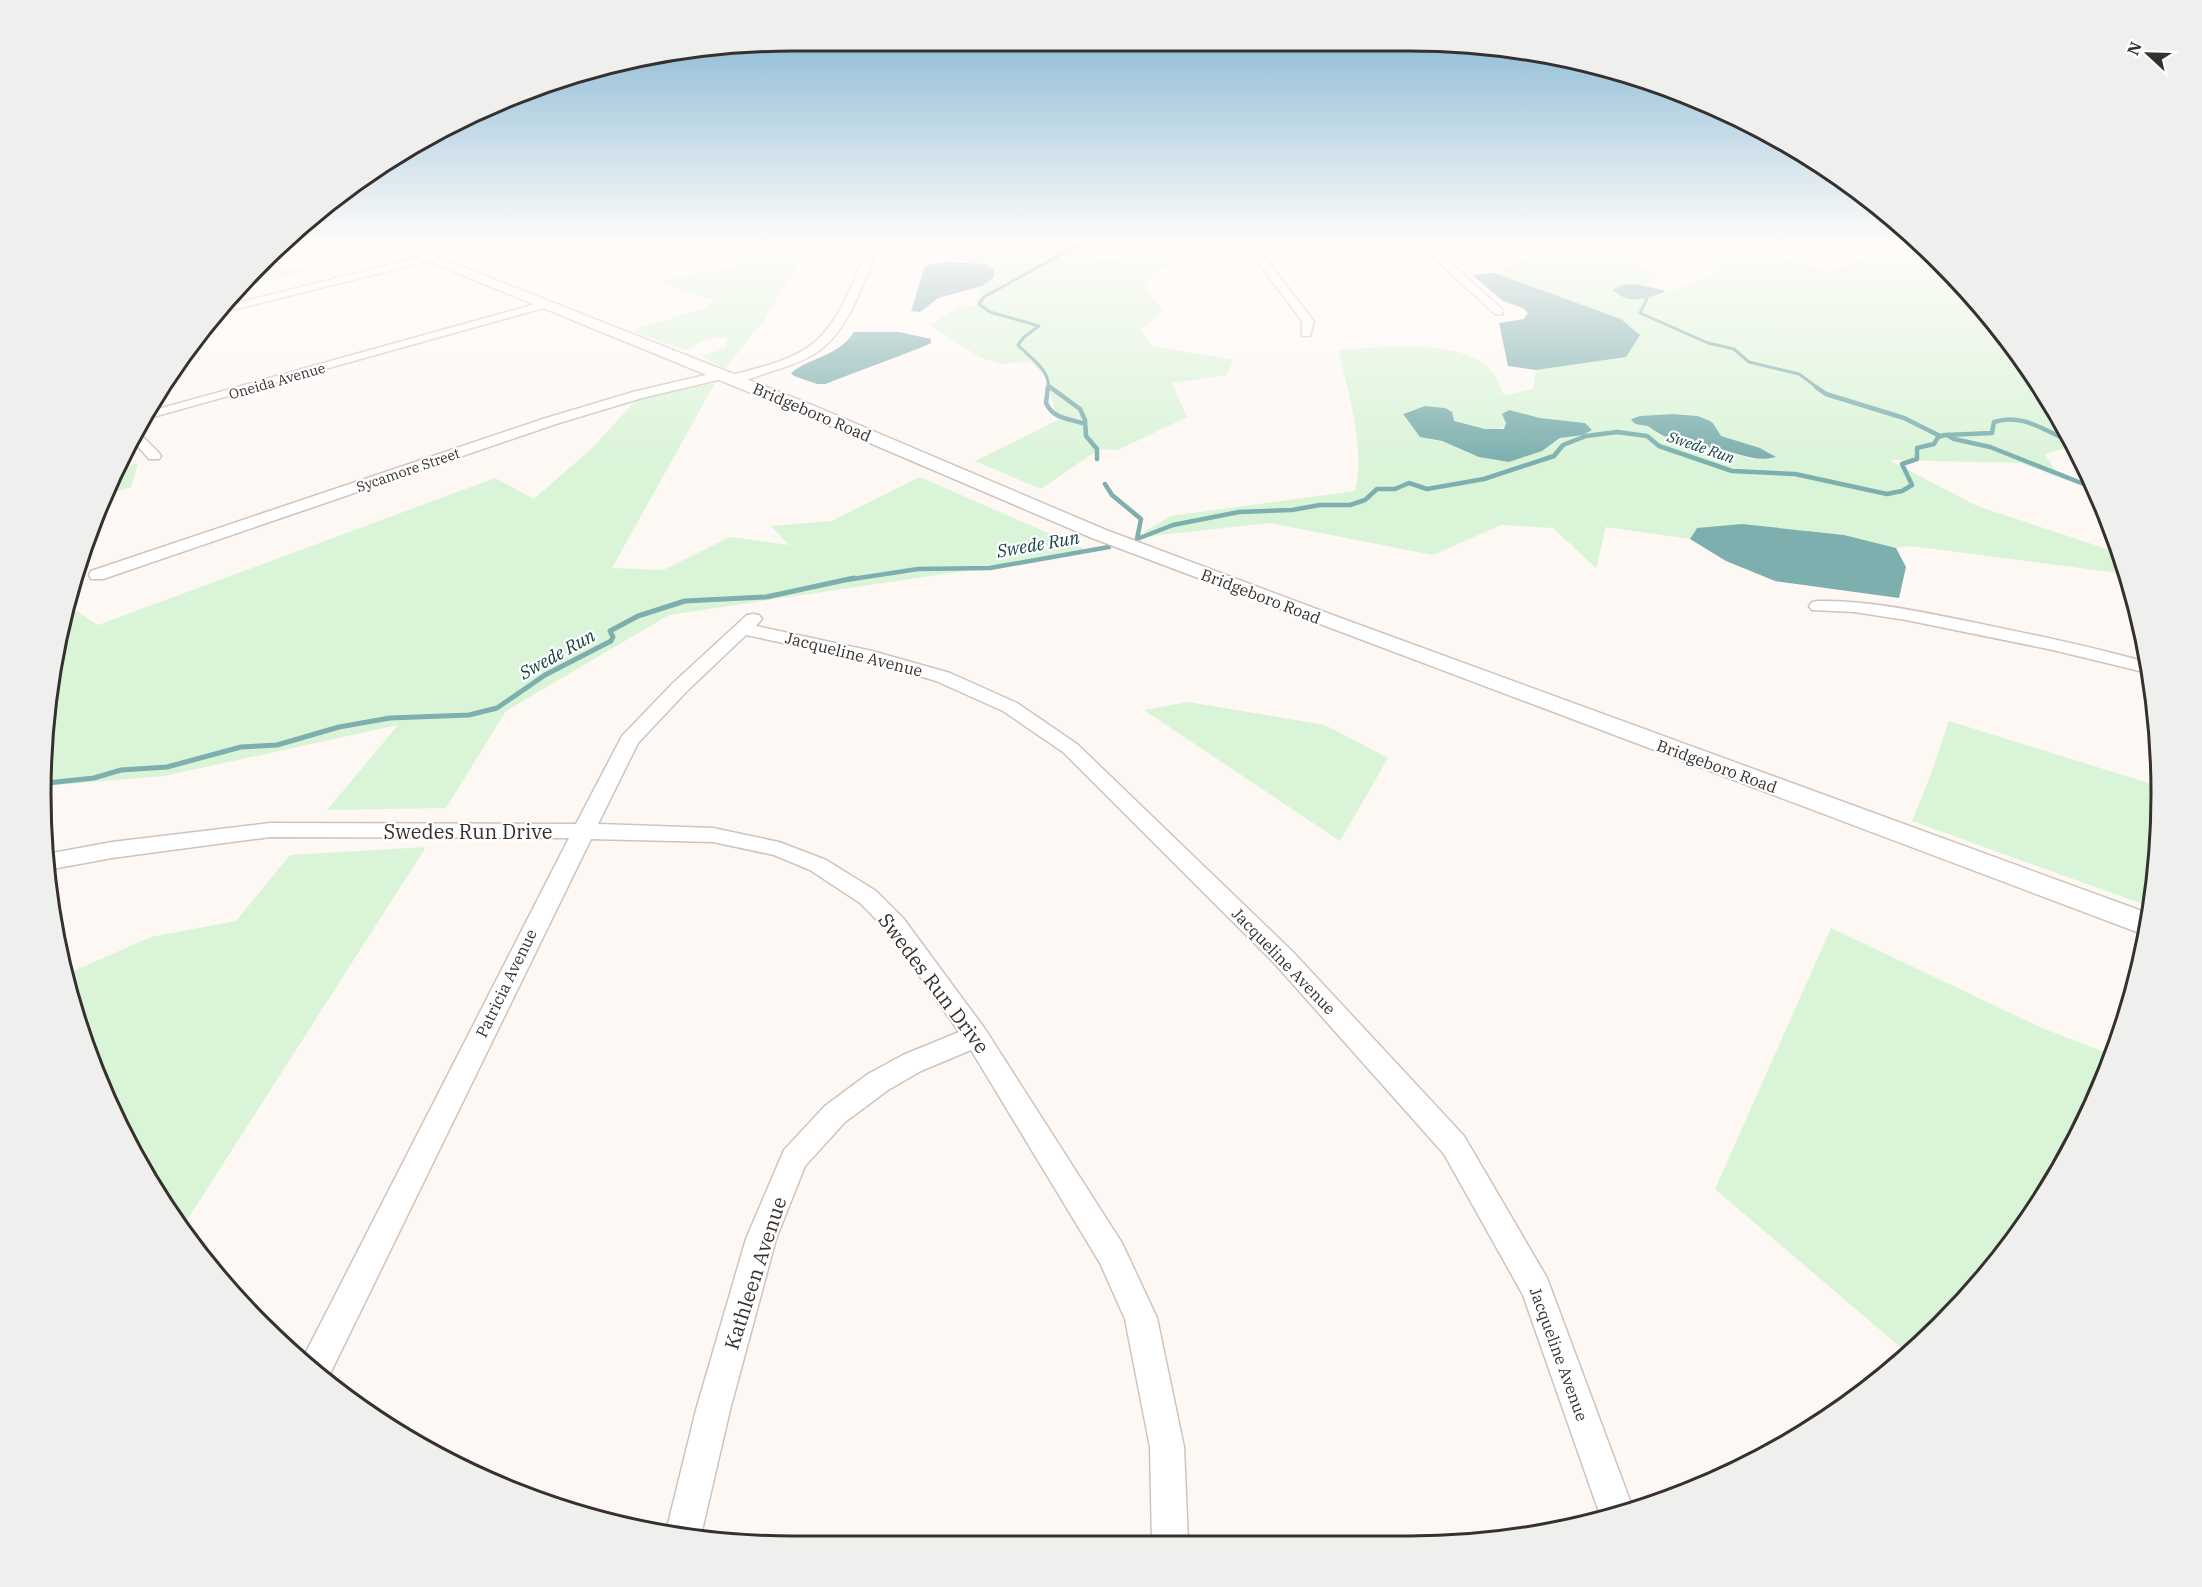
<svg xmlns="http://www.w3.org/2000/svg" width="2202" height="1587" font-family="'IBM Plex Serif',serif">
	<rect width="100%" height="100%" fill="#fef8f4"/>
	<path fill="#daf4d8" fill-rule="evenodd" d="M747,241h65l-48,79 -39,49 -24,-13 25,-8 1,-11 -20,2 -21,11 -55,-19 74,-23 9,-8 -58,-18 84,-16z
		M1066,241h18l4,2 -10,13 59,8v-13l24,-10h67l9,10h-45l-40,24 -9,12 20,24 -23,19 12,16 81,14 -6,15 -55,8 15,34 -69,33 -19,-1 -58,40 -66,-28 83,-41 -12,-42 -15,-16 -31,2 -19,-6 -51,-33 28,-17 17,-3 7,-19 12,-9 -10,-13 -19,-2 -18,-9 23,-9z
		M1569,241h41l-14,5 62,30 -13,8 24,8 52,-21v-7l-26,-9 -10,-14h35l108,30 52,-17 -92,-13h55l44,11 31,-11 88,94 69,111 -30,8 10,16 38,16 2,5 -74,-28 -132,-3 88,46 142,47 7,21 -215,-28 -15,2 -52,-13 -147,-7 -7,11 -84,-12 -10,41 -43,-40 -52,-3 -68,30 -163,-32 -118,13 -9,-4 28,-16 184,-25c11,-39 -7,-102 -17,-141 42,-2 122,-13 153,20 6,6 9,18 13,25l29,-6 3,-19 90,-13 -5,-38 -127,-46zM1425,406l16,1 11,5v7l5,4 37,7 12,-3 -2,-10 -2,-2 6,-5 32,8 47,5c-37,21 -65,47 -109,33 -14,-3 -25,-12 -39,-15 -18,-4 -18,-2 -29,-17 -3,-5 -6,-4 -6,-11zM1672,414c14,1 32,-1 42,10 4,4 4,9 7,12l48,16 2,6 -20,1 -29,-9 -48,-9 -15,-6 -9,-8 -15,-3 -3,-7z
		M289,267l19,3 -71,18 17,-15z
		M715,383l-103,185 51,2 67,-33 59,8 -18,-19 60,-5 89,-44 171,75 -422,63 -163,96 -60,97 -119,2 71,-85 -234,51 -117,10v-91l21,-90 30,20 397,-147 39,21 57,-50 46,-50z
		M138,463l-7,24 -27,8 10,-25z
		M1188,702l137,23 63,33 -48,83 -196,-131z
		M1949,721l209,65 -3,105 -4,16 -239,-86 19,-47z
		M426,847l-244,381 -84,-147 -29,-108 82,-36 85,-16 54,-66z
		M1831,928l211,100 70,27 -51,115 -86,120 -68,63 -192,-164z"/>
	<path fill="#7dafaf" d="M943,262l41,2 10,6v7l-12,9 -44,12 -18,14 -9,-1 14,-45z
		M1494,273l127,46 19,16 -14,22 -90,13 -28,-4 -9,-43 25,-4 4,-6 -5,-5 -20,-7 -31,-26z
		M1636,284l30,7c-17,7 -38,15 -53,-1l9,-5z
		M854,332h45l32,7v4l-11,5 -95,36h-8l-23,-8 -3,-3c21,-17 47,-16 63,-41z
		M1425,406l20,2 7,4 2,9 31,8h19l2,-6 -4,-9 7,-4 31,8 45,5 7,7 -9,5 -23,3 -18,13 -33,11 -30,-5 -37,-16 -22,-4 -17,-23z
		M1673,414l25,2 10,4 5,3 8,13 39,12 16,9c-23,6 -38,-5 -59,-8 -24,-4 -47,-6 -66,-21 -7,-5 -15,0 -20,-9l9,-3z
		M1742,524l102,11 52,13 10,19 -7,31 -124,-17 -49,-20 -36,-22 7,-11z"/>
	<g fill="none" stroke-linecap="round" stroke-linejoin="round">
		<path stroke="#7dafaf" stroke-width="3" d="M1641,293l6,6 -7,14 68,30 26,6 15,13 50,12 19,14
			M1049,386l3,2
			M1048,388c3,-18 -19,-31 -30,-43l6,-8 15,-11 -49,-14 -11,-8 5,-7 101,-56"/>
		<path stroke="#7dafaf" stroke-width="4.5" d="M1048,387l-2,16c8,17 23,15 39,21
			M1050,387l30,22 5,11 1,16 11,13v10
			M1816,387l10,7 78,24 36,18
			M1947,435l7,4 36,8 104,41
			M1105,484l7,11 29,24 -4,20
			M1137,539l36,-14 66,-13 53,-2 28,-5h30l15,-5 12,-11h18l14,-6 18,6 57,-10 70,-23 9,-11 23,-9 31,-4 30,4 12,10 73,25 63,3 92,20 15,-3 10,-6 -10,-21 15,-5v-11l17,-4 4,-7 7,-2 47,-2 2,-11c30,-10 52,11 79,20
			M846,580l72,-11 72,-1 119,-21"/>
		<path stroke="#7dafaf" stroke-width="5" d="M47,783l47,-5 27,-8 46,-3 74,-20 36,-2 62,-18 51,-9 79,-3 28,-7 48,-33 66,-34 2,-4 -3,-6 28,-15 47,-15 81,-4 88,-19"/>
		<defs>
			<path id="minor" d="M296,241h18l-32,8 7,-6z
				M871,241h10c-16,35 -29,85 -61,109 -15,11 -34,17 -51,22 -12,4 -29,12 -40,10l-2,-3 2,-3c26,-8 55,-13 78,-28 34,-22 47,-72 64,-107z
				M1242,241h10l60,78 2,2 -4,15h-8v-15z
				M1415,241h11l77,69v4h-8z
				M429,255l4,1v4l-217,54 5,-7z
				M543,302l5,3 -1,2 -401,112 5,-8z
				M722,371l4,1 2,3 -2,3 -84,20 -86,26 -453,155h-12l-2,-4 2,-4 455,-153 87,-26z
				M138,432l21,21 2,3 -2,3h-10l-17,-19z
				M1818,601c52,-1 103,11 154,21 58,12 117,24 174,40l2,11 -95,-23 -147,-30 -52,-8 -42,-2 -3,-4 3,-4z
				M753,614l6,1 3,4 -6,7 116,25 78,22 67,30 60,41 216,208 171,184 83,142 85,228 -32,9 -77,-220 -79,-141 -169,-190 -212,-212 -60,-41 -67,-30 -68,-20 -122,-26 -59,56 -49,52 -40,81 115,4 66,14 47,18 50,31 27,27 82,111 137,214 35,75 27,129 4,95h-36l-2,-95 -25,-128 -25,-56 -129,-213 -50,21 -33,19 -43,32 -40,44 -29,73 -46,171 -29,125 -1,3 -34,-6 30,-122 50,-171 38,-89 41,-44 43,-32 35,-19 56,-23 -72,-102 -27,-27 -50,-33 -36,-15 -61,-13 -122,-3 -264,541 -26,-18 268,-524 -299,-1 -158,21 -65,12v-16l65,-12 158,-19 306,1 46,-88 51,-53 74,-68z"/>
			<path id="major" d="M379,241h18l410,162 299,127 232,87 812,297 -5,21 -1053,-397 -297,-127z"/>
		</defs>
		<use href="#minor" stroke="#cec4bd" stroke-width="3"/>
		<use href="#major" stroke="#cec4bd" stroke-width="3"/>
		<use href="#minor" fill="#fff" fill-rule="evenodd"/>
		<use href="#major" fill="#fff" fill-rule="evenodd"/>
	</g>
	<linearGradient id="sky" x2="0" y2="1"><stop stop-color="#7db2d1"/><stop offset="0.52" stop-color="#fffcfa"/><stop offset="1" stop-color="#fffcfa" stop-opacity="0"/></linearGradient>
	<rect width="2202" height="463" fill="url(#sky)"/>
	<g text-anchor="middle" dominant-baseline="central" stroke-width="4.5" stroke-linejoin="round" paint-order="stroke">
		<g font-size="14" fill="#35312e" stroke="#fff">
			<text transform="translate(277 381) rotate(-16)">Oneida Avenue</text>
			<text transform="translate(408 470) rotate(-19)">Sycamore Street</text>
		</g>
		<g font-size="15" font-style="italic" fill="#124242" stroke="#fff">
			<text transform="translate(1701 447) rotate(19)">Swede Run</text>
		</g>
		<g font-size="16" fill="#35312e" stroke="#fff">
			<text transform="translate(812 412) rotate(23)">Bridgeboro Road</text>
			<text transform="translate(1261 596) rotate(21)">Bridgeboro Road</text>
			<text transform="translate(854 654) rotate(14)">Jacqueline Avenue</text>
			<text transform="translate(1717 766) rotate(20)">Bridgeboro Road</text>
			<text transform="translate(1284 961) rotate(46)">Jacqueline Avenue</text>
			<text transform="translate(506 983) rotate(-64)">Patricia Avenue</text>
			<text transform="translate(1559 1354) rotate(70)">Jacqueline Avenue</text>
		</g>
		<g font-size="18" font-style="italic" fill="#124242" stroke="#fff">
			<text transform="translate(1038 544) rotate(-10)">Swede Run</text>
			<text transform="translate(557 654) rotate(-29)">Swede Run</text>
		</g>
		<g font-size="20" fill="#35312e" stroke="#fff">
			<text x="468" y="831">Swedes Run Drive</text>
			<text transform="translate(934 983) rotate(53)">Swedes Run Drive</text>
			<text transform="translate(755 1273) rotate(-72)">Kathleen Avenue</text>
		</g>
	</g>
	<path d="M0 0H2202V1587H0ZM793 51H1409A742 742 0 0 1 2151 793V794A742 742 0 0 1 1409 1536H793A742 742 0 0 1 51 794V793A742 742 0 0 1 793 51Z" fill="#efefee" fill-rule="evenodd"/>
	<path fill="none" stroke="#35312e" stroke-width="3" d="M793 51H1409A742 742 0 0 1 2151 793V794A742 742 0 0 1 1409 1536H793A742 742 0 0 1 51 794V793A742 742 0 0 1 793 51Z"/>
	<g transform="translate(2148 54) rotate(292)" stroke="#ffffff" stroke-width="4.5" paint-order="stroke">
	<path d="M0-4.5L10 22L0 15L-10 22Z" fill="#35312e"/>
	<text y="-9" font-size="16" font-weight="bold" text-anchor="middle" fill="#35312e">N</text>
	</g>
</svg>
